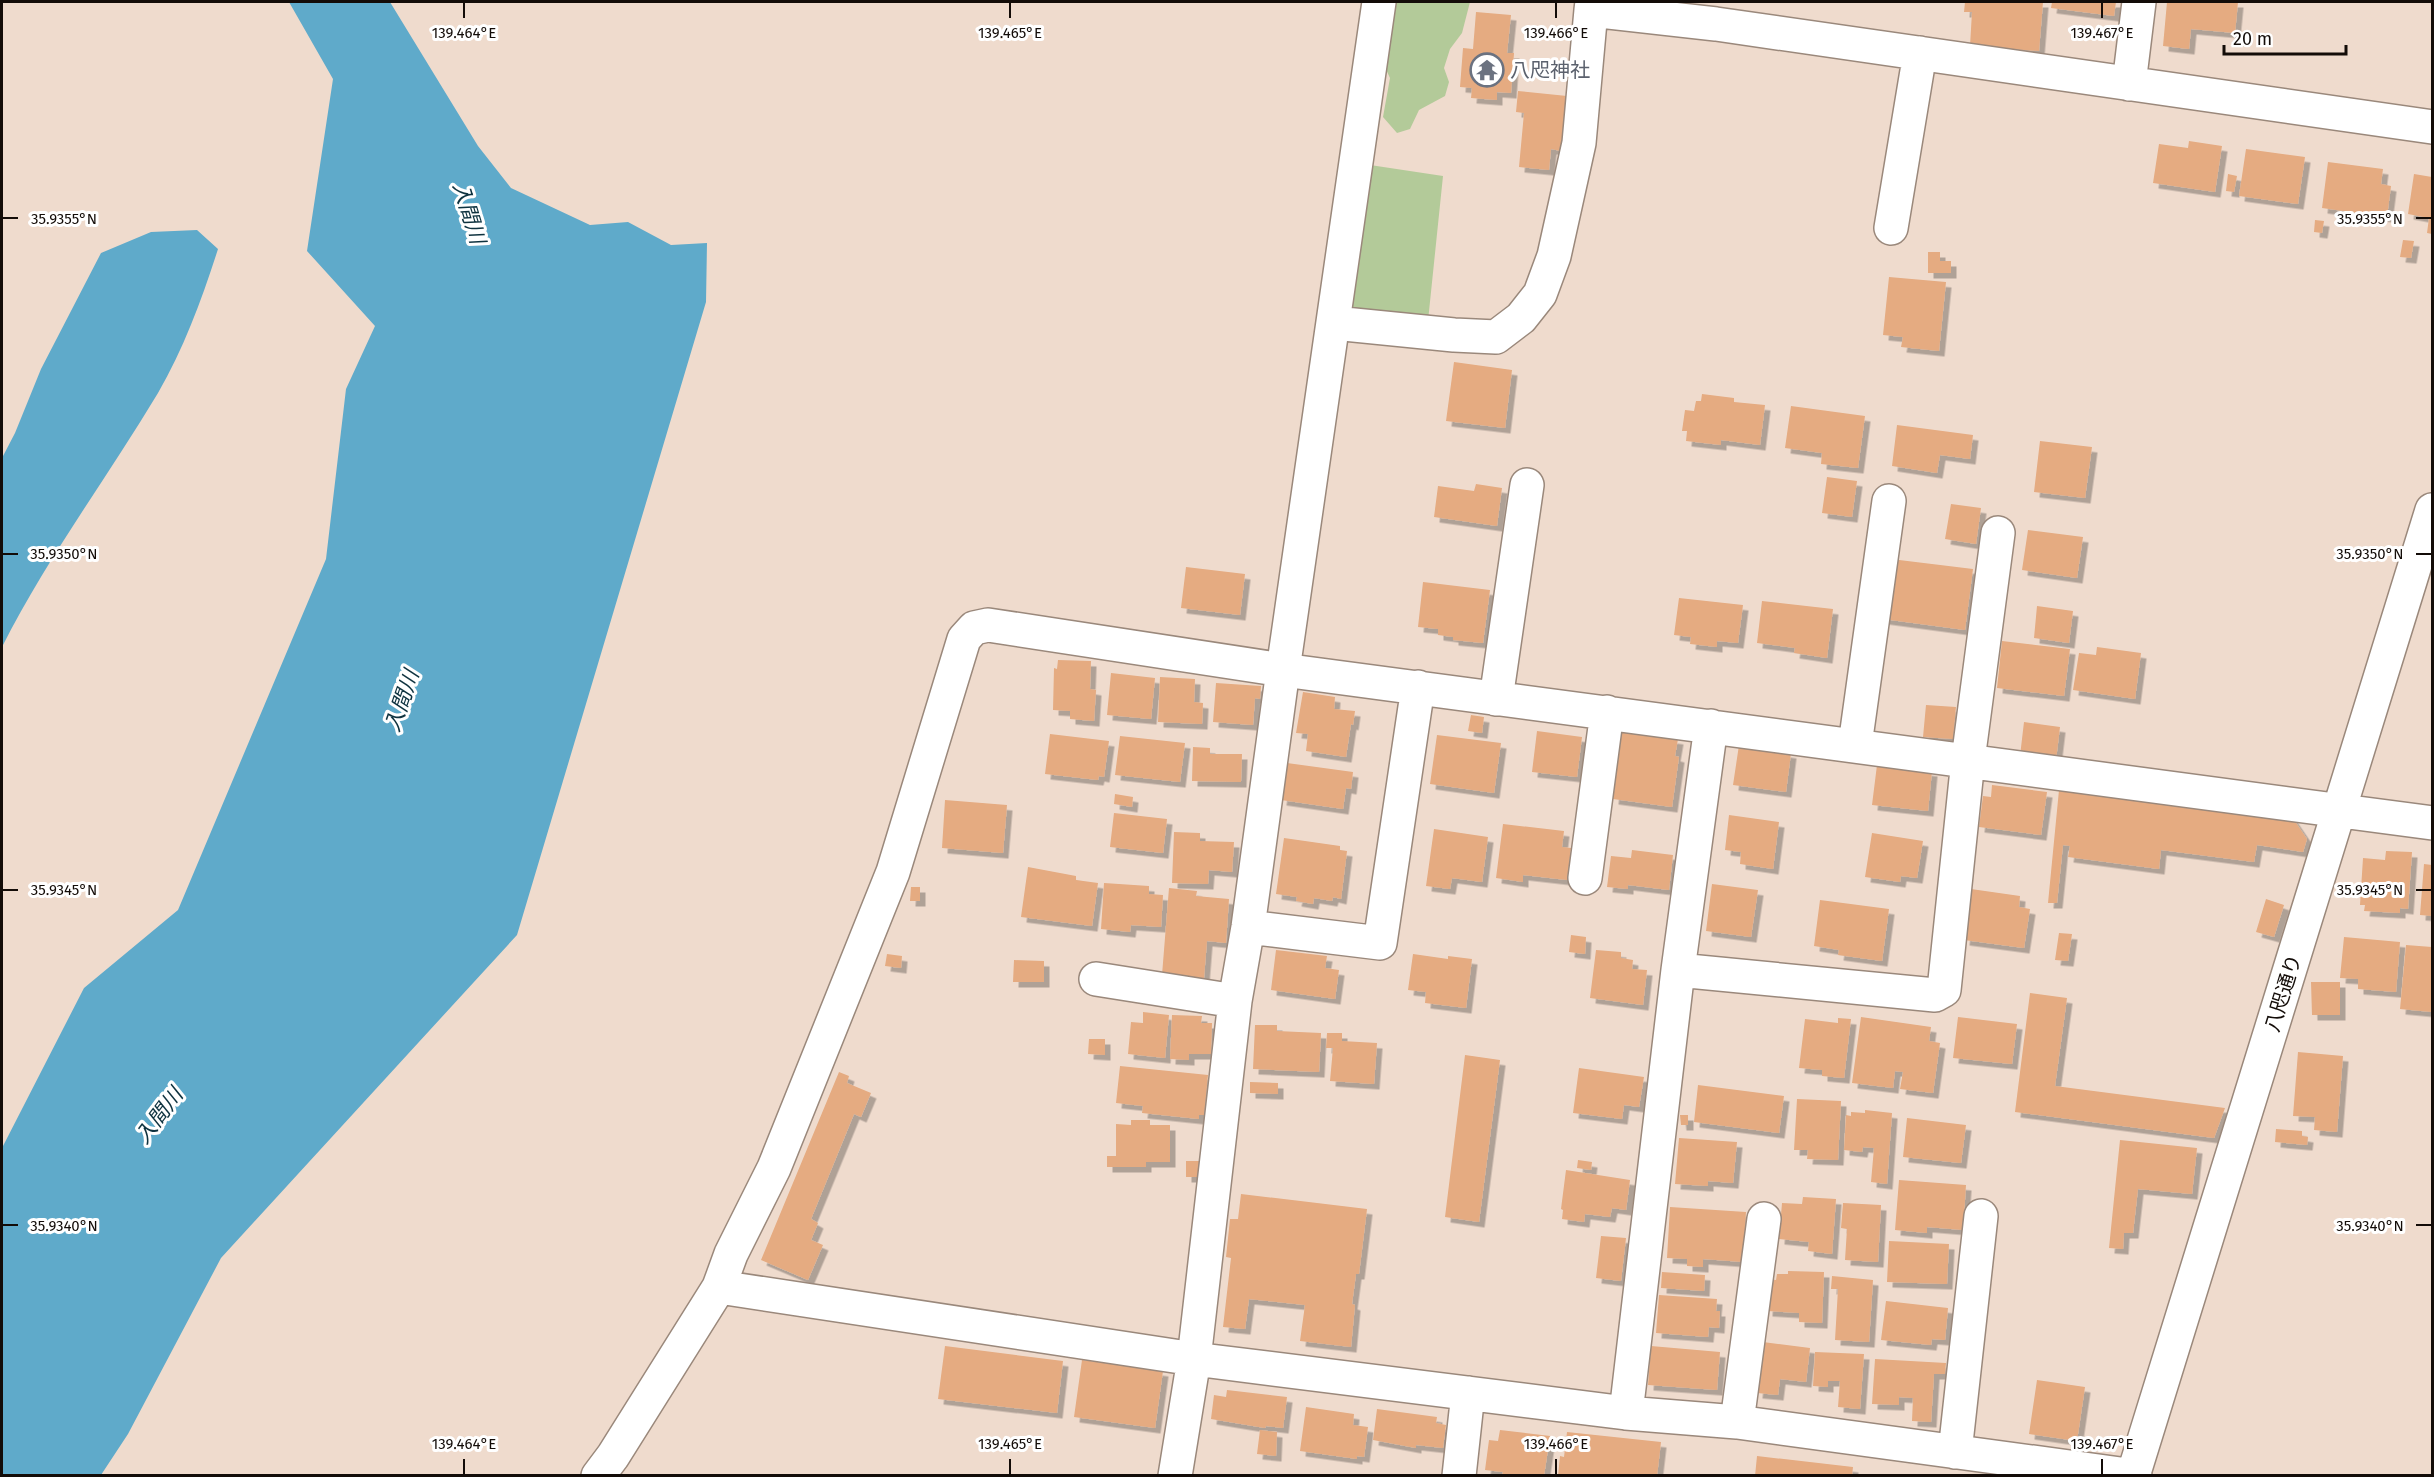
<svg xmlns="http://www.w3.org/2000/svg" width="2434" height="1477" font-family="'Fira Sans','Noto Sans JP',sans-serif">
	<defs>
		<filter id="shadow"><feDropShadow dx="5.5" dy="5.5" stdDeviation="0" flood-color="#0004"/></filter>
	</defs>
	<rect width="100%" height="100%" fill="#efdbcd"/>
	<path fill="#b3ca99" d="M1388,2h82l-8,31 -12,16 -6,19 5,14 -4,14 -26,14 -9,19 -13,4 -14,-16 7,-39 -7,-15z
		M1370,165l73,11 -15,145 -78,-10z"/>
	<path fill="#5faaca" d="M289,2h101l88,144 33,42 79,37 38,-3 43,23 36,-2 -1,59 -189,633 -296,323 -93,176 -27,41h-99v-327l82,-160 94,-78 148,-351 20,-170 29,-63 -68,-75 26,-172z
		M197,230l21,19c-16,50 -34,99 -60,144 -51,85 -111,165 -156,254v-189l13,-25 26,-64 60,-116 50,-21z"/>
	<path fill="#e5ab81" filter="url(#shadow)" d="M1965,2h78l-4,49 -69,-5 2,-34h-8z
		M2052,2h64l-2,14 -63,-8z
		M2167,2h71l-3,31 -44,-4 -2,20 -26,-3z
		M1476,12l35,3 -4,38h7l-3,40 -14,-1v8l-26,-2 1,-10 -12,-1 3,-39 10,1z
		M1518,91l49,5 -6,55 -10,-2 -2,21 -30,-3 5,-54 -8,-1z
		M2189,141l33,5 -7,46 -62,-9 6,-39 29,4z
		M2246,149l59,8 -7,47 -59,-8z
		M2328,162l55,7 -2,15 10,2 -4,31 -65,-9z
		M2228,174l9,2 -3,16 -8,-1z
		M2414,174l18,3v57l-5,-1 2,-15 -21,-4z
		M2315,220l9,1 -2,12 -8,-1z
		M2403,240l11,1 -3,17 -11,-1z
		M1928,252h12v9h11v12h-23z
		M1889,277l57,5 -7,69 -38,-4 2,-10 -20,-2z
		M1454,362l58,8 -7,58 -59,-7z
		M1702,394l32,4v4l31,3 -5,40 -39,-5v5l-35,-4 1,-10h-5l3,-21 9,1 2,-10h5z
		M1791,406l74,10 -7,52 -37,-4 1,-11 -37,-5z
		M1897,425l76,10 -3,24 -30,-4 -3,18 -45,-7z
		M2040,441l52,6 -7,51 -51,-6z
		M1827,477l30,4 -5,36 -30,-4z
		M1476,484l26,4 -5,38 -63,-9 4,-31 36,5z
		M1951,504l30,4 -5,36 -31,-5z
		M2028,530l55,7 -6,41 -55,-8z
		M1891,559l82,10 -8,61 -82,-11z
		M1186,567l59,7 -5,41 -59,-7z
		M1423,582l67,8 -7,53 -30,-3v-3l-15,-2v-6l-20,-2z
		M1679,598l64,7 -5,38 -21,-2v6l-27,-3 1,-7 -17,-2z
		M1762,601l71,8 -6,49 -33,-5 1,-5 -38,-5z
		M2037,606l36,5 -4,32 -35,-5z
		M2002,641l68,8 -6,47 -67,-8z
		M2097,647l44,6 -6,46 -62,-9 6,-37 17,2z
		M1058,660l33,1 -1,28 6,1 -2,31 -24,-2v-8l-17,-1 1,-42 3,1z
		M1111,673l44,5 -4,41 -44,-4z
		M1160,677l35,2 -1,23 9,1 -1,21 -44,-2z
		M1216,683l45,3 -1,13 -5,-1 -2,27 -40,-3z
		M1303,692l32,5 -1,12 21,2 -2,14 -2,-1 -5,33 -40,-6 2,-17 -12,-1z
		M1926,705l30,2 -3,32 -30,-2z
		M1471,715l13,2 -2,16 -14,-2z
		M2024,722l36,5 -4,33 -36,-4z
		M1537,731l45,6 -5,40 -45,-5z
		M1622,731l56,8 -3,17 4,1 -7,50 -59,-8z
		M1050,734l59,7 -5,36 -5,-1 -1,4 -53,-6z
		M1437,735l64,8 -7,50 -64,-9z
		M1120,736l65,7 -5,39 -65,-7z
		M1739,745l52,8 -5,39 -53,-7z
		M1193,747l17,1v6h32l-1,28 -49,-1z
		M1287,763l66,9 -2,17 -5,-1 -3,21 -62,-9z
		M1877,765l55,6 -4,40 -56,-6z
		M1992,785l55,7 -6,43 -62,-8 4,-31 8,1z
		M2059,790l233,27 15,22 -4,13 -46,-7 -3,17 -93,-12 -2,19 -91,-12 2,-11 -7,-1 -6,58h-9z
		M1115,794l18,3 -1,10 -18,-3z
		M945,800l62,5 -4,48 -61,-5z
		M1114,813l53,6 -4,34 -53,-6z
		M1729,815l50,7 -6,47 -33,-5 1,-12 -16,-2z
		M1503,824l61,7 -2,16 9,1 -4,32 -44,-5v7l-27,-4z
		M1434,829l54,8 -6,45 -30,-4 -2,11 -24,-3z
		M1174,832l26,1v8l34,1 -2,30 -23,-2 -1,14 -36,-1z
		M1872,833l51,8 -6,37 -16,-2 -1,6 -35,-5z
		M1284,838l56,8v4l7,1 -6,48 -8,-2 -1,4 -18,-3 -1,6 -17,-3 1,-4 -21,-3z
		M1632,850l41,5 -4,35 -41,-5v4l-21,-2 4,-31 20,2z
		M2386,851l26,1 -4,57 -8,-1v5l-36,-2 1,-6h-5l3,-47 22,2z
		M2424,864l8,1v51l-12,-1z
		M1028,867l48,9v4l22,3 -6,43 -71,-9z
		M1104,883l45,3v8l14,1 -2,32 -30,-2 -1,7 -29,-3z
		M1712,884l46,6 -7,47 -45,-6z
		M911,887h9v14h-10z
		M1169,888l28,3 -1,5 33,3 -3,44 -19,-2 -3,37 -42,-3z
		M1971,889l49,7 -1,11 11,2 -6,39 -60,-8z
		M2266,899l18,6 -10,32 -18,-5z
		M1820,900l69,9 -7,52 -44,-6 1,-5 -25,-4z
		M2059,933l13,1 -4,27 -13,-1z
		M1571,935l15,2 -1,17 -16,-2z
		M2344,937l56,5 -4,50 -38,-3v-10l-18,-1z
		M2406,945l26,2v65l-32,-3z
		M1276,950l51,6 -2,12 14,2 -4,29 -64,-9z
		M1596,950l25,2v6l12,2 -1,9 15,1 -4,35 -53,-7z
		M887,954l15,2 -1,12 -16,-2z
		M1413,954l35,5v-3l24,3 -6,49 -41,-5 1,-11 -18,-2z
		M1014,960l30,1v21h-31z
		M2311,982h29v33h-28z
		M2030,993l37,5 -12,88 170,22 -11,30 -199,-26z
		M1143,1012l26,3 -4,43 -37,-4 3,-32 12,1z
		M1172,1015l30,1 -1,7h11l-1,31h-22v6l-19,-1z
		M1861,1017l70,10 -2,14 11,2 -7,50 -33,-4 3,-17 -8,-1 -2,17 -41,-5z
		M1958,1017l59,7 -5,40 -59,-6z
		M1838,1018l13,1 -7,59 -22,-2v-6l-23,-2 6,-49 33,4z
		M1255,1025h22v6l44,2 -2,39 -66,-3z
		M1327,1033h15v8l35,2 -3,41 -44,-3 3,-33h-7z
		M1089,1039h16v16l-17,-1z
		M2298,1052l45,4 -6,76 -23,-2 1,-13 -22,-1z
		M1465,1055l35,5 -21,162 -34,-5z
		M1120,1066l88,9 -4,40h-5v4l-57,-6 1,-7 -27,-3z
		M1579,1068l65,9 -5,30 -15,-2 -2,14 -49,-6z
		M839,1072l10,4 -2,7 24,10 -10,24 -7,-3 -43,105 7,4 -7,17 12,5 -15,35 -47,-20z
		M1250,1082l28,1v11l-28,-1z
		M1698,1085l86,11 -5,37 -85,-11z
		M1797,1099l44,2 -3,59 -31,-1 1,-9h-14z
		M1865,1110l27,3 -5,71 -16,-2 3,-34 -11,-1 -1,5 -18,-2 2,-35 5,1v-4l14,1z
		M1680,1115h8v10h-7z
		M1907,1118l59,7 -5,38 -58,-6z
		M1131,1120h19v5h20v37h-24v5h-39v-11h9v-32l15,1z
		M2276,1129l26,2v5l6,1 -1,8 -32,-3z
		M1679,1138l58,4 -4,41 -25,-2v5l-33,-2z
		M2120,1140l77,8 -5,46 -54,-5 -5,44h-9l-1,16 -14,-1z
		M1578,1160l14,2 -1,8 -14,-2z
		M1186,1161h14v16h-14z
		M1566,1170l64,10 -4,30 -14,-2 -2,9 -25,-3 -1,8 -22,-3 1,-9 -2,-1z
		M1899,1180l67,5 -3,45 -36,-3v6l-32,-3z
		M1241,1194l126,15 -8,65h-3l-4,30 3,1 -4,42 -51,-6 5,-36 -56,-6 -4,30 -22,-2 8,-69 -5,-1 4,-38h8z
		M1803,1197l33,2 -4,55 -24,-3 1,-9 -30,-3 3,-36 20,1z
		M1843,1203l38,2 -3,57 -33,-2 2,-31 -6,-1z
		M1670,1207l76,5 -3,50 -40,-3v8l-16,-1v-7l-20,-1z
		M1601,1236l25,2 -5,43 -25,-3z
		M1889,1241l60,3 -2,40 -60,-2z
		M1788,1271l36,1 -2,51 -23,-1v-9l-32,-2 2,-32 7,1 1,-6h11z
		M1662,1272l43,3 -1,16 -43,-3z
		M1832,1276l41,4 -4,62 -34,-2 3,-51h-7z
		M1659,1295l58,4 -1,12h4l-1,17 -10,-1 -1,10 -52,-4z
		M1886,1301l62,7 -3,32 -13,-1 -1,6 -50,-5z
		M1763,1342l47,6 -4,34 -26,-3 -2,16 -21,-2z
		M945,1346l118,15 -6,52 -119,-14z
		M1651,1346l69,6 -3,38 -69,-5z
		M1815,1352l49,2 -4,55 -22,-2 2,-26h-12v6l-15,-1z
		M1875,1359l71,4 -1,11h-11l-3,48 -19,-1 1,-23 -14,-1v8l-27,-1z
		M1082,1360l81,11 -8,57 -81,-11z
		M2037,1380l48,7 -8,54 -48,-7z
		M1227,1390l60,7 -4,31 -17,-2 -1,2 -54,-9 3,-24 12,2z
		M1306,1407l48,7 -1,11 15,2 -4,30 -7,-1v3l-57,-8z
		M1377,1409l60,8 -1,6 10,2 -3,23 -27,-3v3l-43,-8z
		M1260,1430l17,2 -1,24 -19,-2z
		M1500,1430l50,6 -6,40h-42l1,-4 -18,-2 4,-30 9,1z
		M1567,1432l94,10 -4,34h-99l2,-20 4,1z
		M1757,1456l96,11 -1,9h-97z"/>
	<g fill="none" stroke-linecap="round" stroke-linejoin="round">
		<defs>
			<path id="minor" d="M1592,2l-1,8 125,14 716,103
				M2129,84l10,-82
				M1891,228l29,-175
				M1334,323l120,12 42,2 25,-19 19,-24 14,-38 25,-113 12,-133
				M1496,699l31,-214
				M1855,745l34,-244
				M1585,878l22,-166
				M1248,927l132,16 38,-256
				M1678,970l257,25 9,-5 24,-230 30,-227
				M1096,979l139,22
				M719,1287l475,72 432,54 111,9 398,54
				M1626,1413l52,-443 33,-244
				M1737,1422l27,-203
				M1955,1452l26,-236
				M598,1476l15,-20 106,-169 12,-33 43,-86 119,-296 71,-233 10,-11 14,-3 295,45 96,-668
				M1175,1476l19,-117 41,-358 13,-74 35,-257 1149,153
				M1459,1476l9,-83
				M2133,1476l299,-966"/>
		</defs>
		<use href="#minor" stroke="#9a887b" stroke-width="36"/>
		<use href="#minor" stroke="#fff" stroke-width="33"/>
	</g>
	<path fill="none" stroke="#130c08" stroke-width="2" d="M464,3v15M1010,3v15M1556,3v15M2102,3v15M3,218h15M2416,218h15M3,554h15M2416,554h15M3,890h15M2416,890h15M3,1225h15M2416,1225h15M464,1459v15M1010,1459v15M1556,1459v15M2102,1459v15"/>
	<defs>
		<symbol id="temple-ring" viewBox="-11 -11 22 22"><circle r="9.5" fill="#fff" stroke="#6b7280" stroke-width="1.5"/><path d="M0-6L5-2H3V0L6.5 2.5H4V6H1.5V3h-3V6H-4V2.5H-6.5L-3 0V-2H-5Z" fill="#6b7280"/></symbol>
	</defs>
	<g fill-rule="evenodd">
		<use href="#temple-ring" x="1468" y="51" width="38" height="38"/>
	</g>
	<g text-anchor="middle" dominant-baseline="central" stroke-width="6" stroke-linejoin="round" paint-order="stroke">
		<g font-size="20" fill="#5b616d" stroke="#fff" text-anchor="start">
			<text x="1510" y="70">八咫神社</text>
		</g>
		<g font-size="20" fill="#130c08" stroke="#fff">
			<text transform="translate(2283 993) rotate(-73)">八咫通り</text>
		</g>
		<g font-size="21" font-style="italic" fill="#0e323f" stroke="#fff">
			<text transform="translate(469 213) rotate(73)">入間川</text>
			<text transform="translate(402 701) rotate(-71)">入間川</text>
			<text transform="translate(159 1116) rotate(-53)">入間川</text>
		</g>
	</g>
	<g font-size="15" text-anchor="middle" fill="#130c08" stroke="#fff" stroke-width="6" stroke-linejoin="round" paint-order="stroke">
		<text x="464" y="38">139.464°E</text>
		<text x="1010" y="38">139.465°E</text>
		<text x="1556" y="38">139.466°E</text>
		<text x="2102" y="38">139.467°E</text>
		<text x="64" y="224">35.9355°N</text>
		<text x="2370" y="224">35.9355°N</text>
		<text x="64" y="559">35.9350°N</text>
		<text x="2370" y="559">35.9350°N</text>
		<text x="64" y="895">35.9345°N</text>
		<text x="2370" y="895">35.9345°N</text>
		<text x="64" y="1231">35.9340°N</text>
		<text x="2370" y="1231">35.9340°N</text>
		<text x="464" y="1449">139.464°E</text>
		<text x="1010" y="1449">139.465°E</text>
		<text x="1556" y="1449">139.466°E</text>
		<text x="2102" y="1449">139.467°E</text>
	</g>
	<rect width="2434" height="1477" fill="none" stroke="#130c08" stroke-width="6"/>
	<path d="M2224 45v9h122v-9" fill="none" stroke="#130c08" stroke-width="3"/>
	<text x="2233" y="45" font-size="18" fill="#130c08" stroke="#ffffff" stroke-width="4.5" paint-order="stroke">20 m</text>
</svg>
